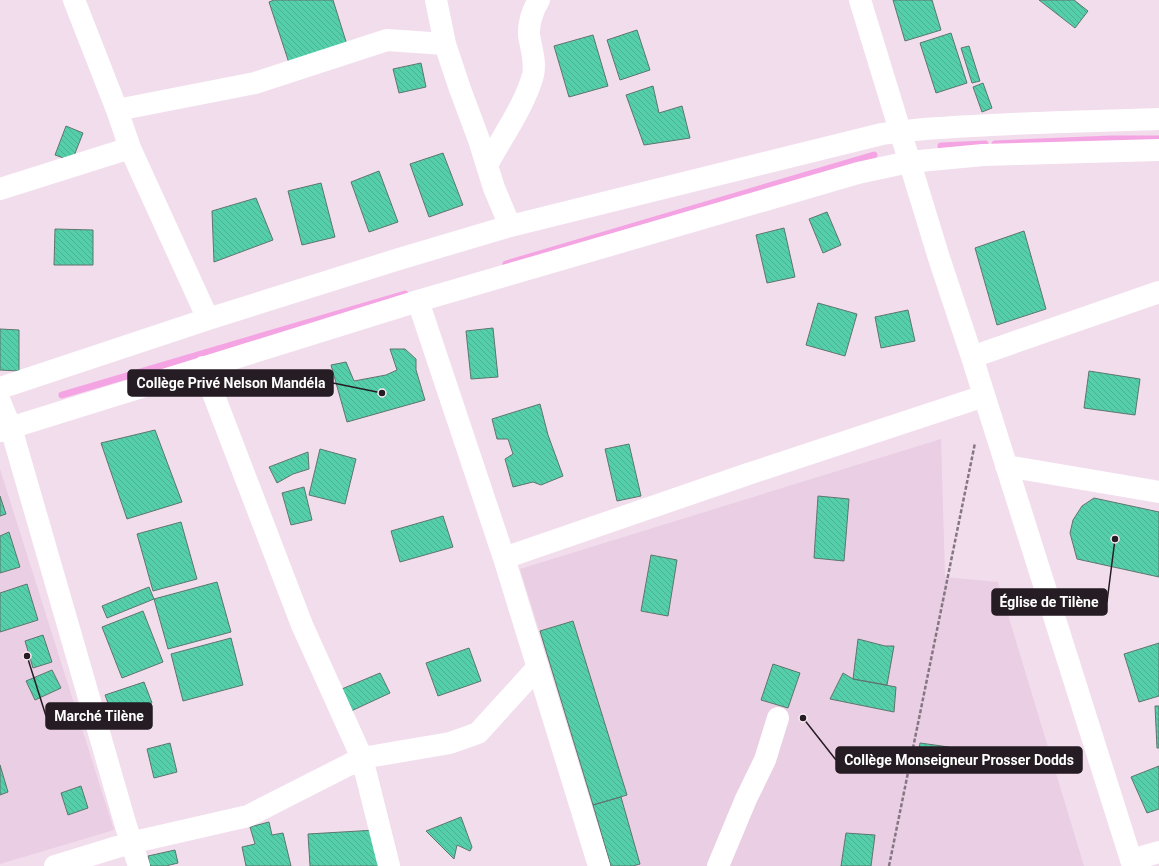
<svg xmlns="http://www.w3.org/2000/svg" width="1159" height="866" font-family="Roboto,sans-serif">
	<defs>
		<pattern id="building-back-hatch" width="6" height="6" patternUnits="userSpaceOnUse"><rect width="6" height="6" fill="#55cfaa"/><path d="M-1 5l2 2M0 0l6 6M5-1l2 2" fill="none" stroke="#4ab192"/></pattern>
	</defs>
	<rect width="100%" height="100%" fill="#f2dded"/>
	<path fill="#eacee3" d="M941,439l4,138 53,5 86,284h-473l-18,-61 -73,-236z
		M0,469l114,361 -114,34z"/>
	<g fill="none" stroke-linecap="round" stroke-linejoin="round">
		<path stroke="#f4a4e2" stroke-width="7" d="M995,144l116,-5h48
			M941,146l44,-2
			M506,264l368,-109
			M62,395l343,-101"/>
	</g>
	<path fill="url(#building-back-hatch)" stroke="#5e756d" d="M274,0h59l15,48 -58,18 -21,-64z
		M893,0h39l9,30 -36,11z
		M1039,0h35l14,11 -13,17z
		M637,30l13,40 -30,10 -13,-40z
		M951,33l16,50 -31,10 -16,-50z
		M593,35l15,51 -39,11 -15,-51z
		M969,46l11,35 -8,2 -11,-35z
		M421,63l5,24 -27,6 -6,-24z
		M983,83l9,25 -10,4 -9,-25z
		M653,86l6,27 23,-7 8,32 -46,7 -18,-50z
		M66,126l17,7 -11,28 -17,-6z
		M443,153l20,52 -34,12 -19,-53z
		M379,171l19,51 -29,10 -18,-50z
		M321,183l14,54 -33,8 -14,-54z
		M256,198l17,42 -59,22 -2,-51z
		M827,212l14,33 -18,8 -14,-34z
		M784,228l11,49 -28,6 -11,-48z
		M55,229l38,1v35h-39z
		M1024,231l22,78 -49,16 -22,-77z
		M818,303l39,11 -12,42 -39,-11z
		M908,310l7,31 -34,7 -6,-31z
		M493,328l5,49 -27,2 -5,-48z
		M0,329l19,1v41l-19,-1z
		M390,349h15l11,10v11l9,30 -78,22 -16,-57 15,-3 8,19 32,-6 11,-5z
		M1089,371l51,8 -5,36 -51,-7z
		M540,404l8,31 15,41 -22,9 -8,-3 -20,5 -8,-28 8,-5 -5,-15h-11l-5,-20z
		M155,430l27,72 -55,17 -26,-76z
		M629,444l12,52 -24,5 -12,-52z
		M320,449l36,10 -11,45 -36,-9z
		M308,452l1,17 -16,5 -16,9 -8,-16z
		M304,487l8,33 -21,5 -9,-32z
		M0,496l6,18 -6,2z
		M818,496l31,3 -5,62 -30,-3z
		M1094,498l65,14v65l-82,-18 -7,-26 3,-13 9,-14z
		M443,516l10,31 -53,15 -9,-31z
		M181,522l16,57 -44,12 -16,-57z
		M9,532l11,35 -20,6v-37z
		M651,555l26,5 -9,56 -27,-5z
		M217,582l14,50 -63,17 -14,-50z
		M27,584l11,36 -38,12v-39z
		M149,587l5,12 -47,19 -5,-12z
		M143,611l20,51 -41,16 -20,-51z
		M573,621l54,174 -34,10 -53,-174z
		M43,635l9,27 -19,6 -8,-27z
		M231,638l12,47 -60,16 -12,-47z
		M858,639l27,7h9l-7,39 -34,-6z
		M1159,643v53l-20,6 -15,-48z
		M469,648l12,33 -43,15 -12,-33z
		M773,664l27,9 -12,35 -27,-8z
		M52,670l9,18 -26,12 -9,-19z
		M380,673l10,20 -41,19 -12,-21z
		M843,673l10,6 43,8 -2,25 -64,-13z
		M144,682l8,21 -39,13 -8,-21z
		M1155,706h4v42h-2z
		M170,743l7,29 -23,6 -7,-29z
		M920,743l29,4 -2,19 -30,-3z
		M0,765l8,27 -8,3z
		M1159,766v43l-12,4 -16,-36z
		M81,786l7,22 -20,7 -7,-22z
		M621,797l19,67 -7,2h-22l-18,-61z
		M461,817l11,30 -2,4 -13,-6 -3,14 -28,-28z
		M269,822l3,13 11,-2 8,33h-45l-4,-19 13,-3 -5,-17z
		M376,830l2,36h-68l-2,-32z
		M846,833l29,2 -4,31h-30z
		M175,850l3,13 -12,3h-16l-2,-10z"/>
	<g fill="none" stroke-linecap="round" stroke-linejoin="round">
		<path stroke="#857782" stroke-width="2.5" stroke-dasharray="4 2" stroke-linecap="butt" d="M889,866l86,-423"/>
		<path stroke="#fff" stroke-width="22" d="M74,0l43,110 13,38 78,171
			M436,0l9,44 15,45 19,51 15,48 16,38
			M860,0l79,258 33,99 161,509
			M117,110l138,-27 132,-43 58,4
			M487,165c15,-28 38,-60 46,-90 3,-13 -2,-27 -4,-40 -1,-11 4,-26 10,-35
			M0,189l130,-41
			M418,301l86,257 95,308
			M972,357l187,-65
			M203,367l99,258 60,133 27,108
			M0,388l208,-69 191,-60 111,-33 372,-92c36,-6 73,-7 109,-9 56,-3 112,-4 168,-6
			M0,402l11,26 115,398 13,40
			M0,431l418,-130 440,-128 51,-11 74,-7 176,-5
			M1006,466l153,26
			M504,558l244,-84 236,-78
			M1131,860l28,-8
			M55,866l75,-23 118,-27 114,-58 88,-15 28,-10 60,-66
			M718,866l28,-67 19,-39 13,-42"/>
	</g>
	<path fill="none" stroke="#251d23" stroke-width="1.5" d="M382 393L333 383M1115 539L1107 602M27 656L46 716M803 718L836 760"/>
	<g fill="#251d23" stroke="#fdecf8" stroke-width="1.5">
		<circle cx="382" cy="393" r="4"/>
		<circle cx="1115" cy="539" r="4"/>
		<circle cx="27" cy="656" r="4"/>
		<circle cx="803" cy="718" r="4"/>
	</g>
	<g fill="#251d23" stroke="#251d23" stroke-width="1.5">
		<rect x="128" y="370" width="205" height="26" rx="4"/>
		<rect x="992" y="589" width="115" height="26" rx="4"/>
		<rect x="46" y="703" width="106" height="26" rx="4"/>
		<rect x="836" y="747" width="246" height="26" rx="4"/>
	</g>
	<g font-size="14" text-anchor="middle" font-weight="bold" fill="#fff">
		<text x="231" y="388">Collège Privé Nelson Mandéla</text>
		<text x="1049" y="607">Église de Tilène</text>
		<text x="99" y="721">Marché Tilène</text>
		<text x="959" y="765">Collège Monseigneur Prosser Dodds</text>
	</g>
</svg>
